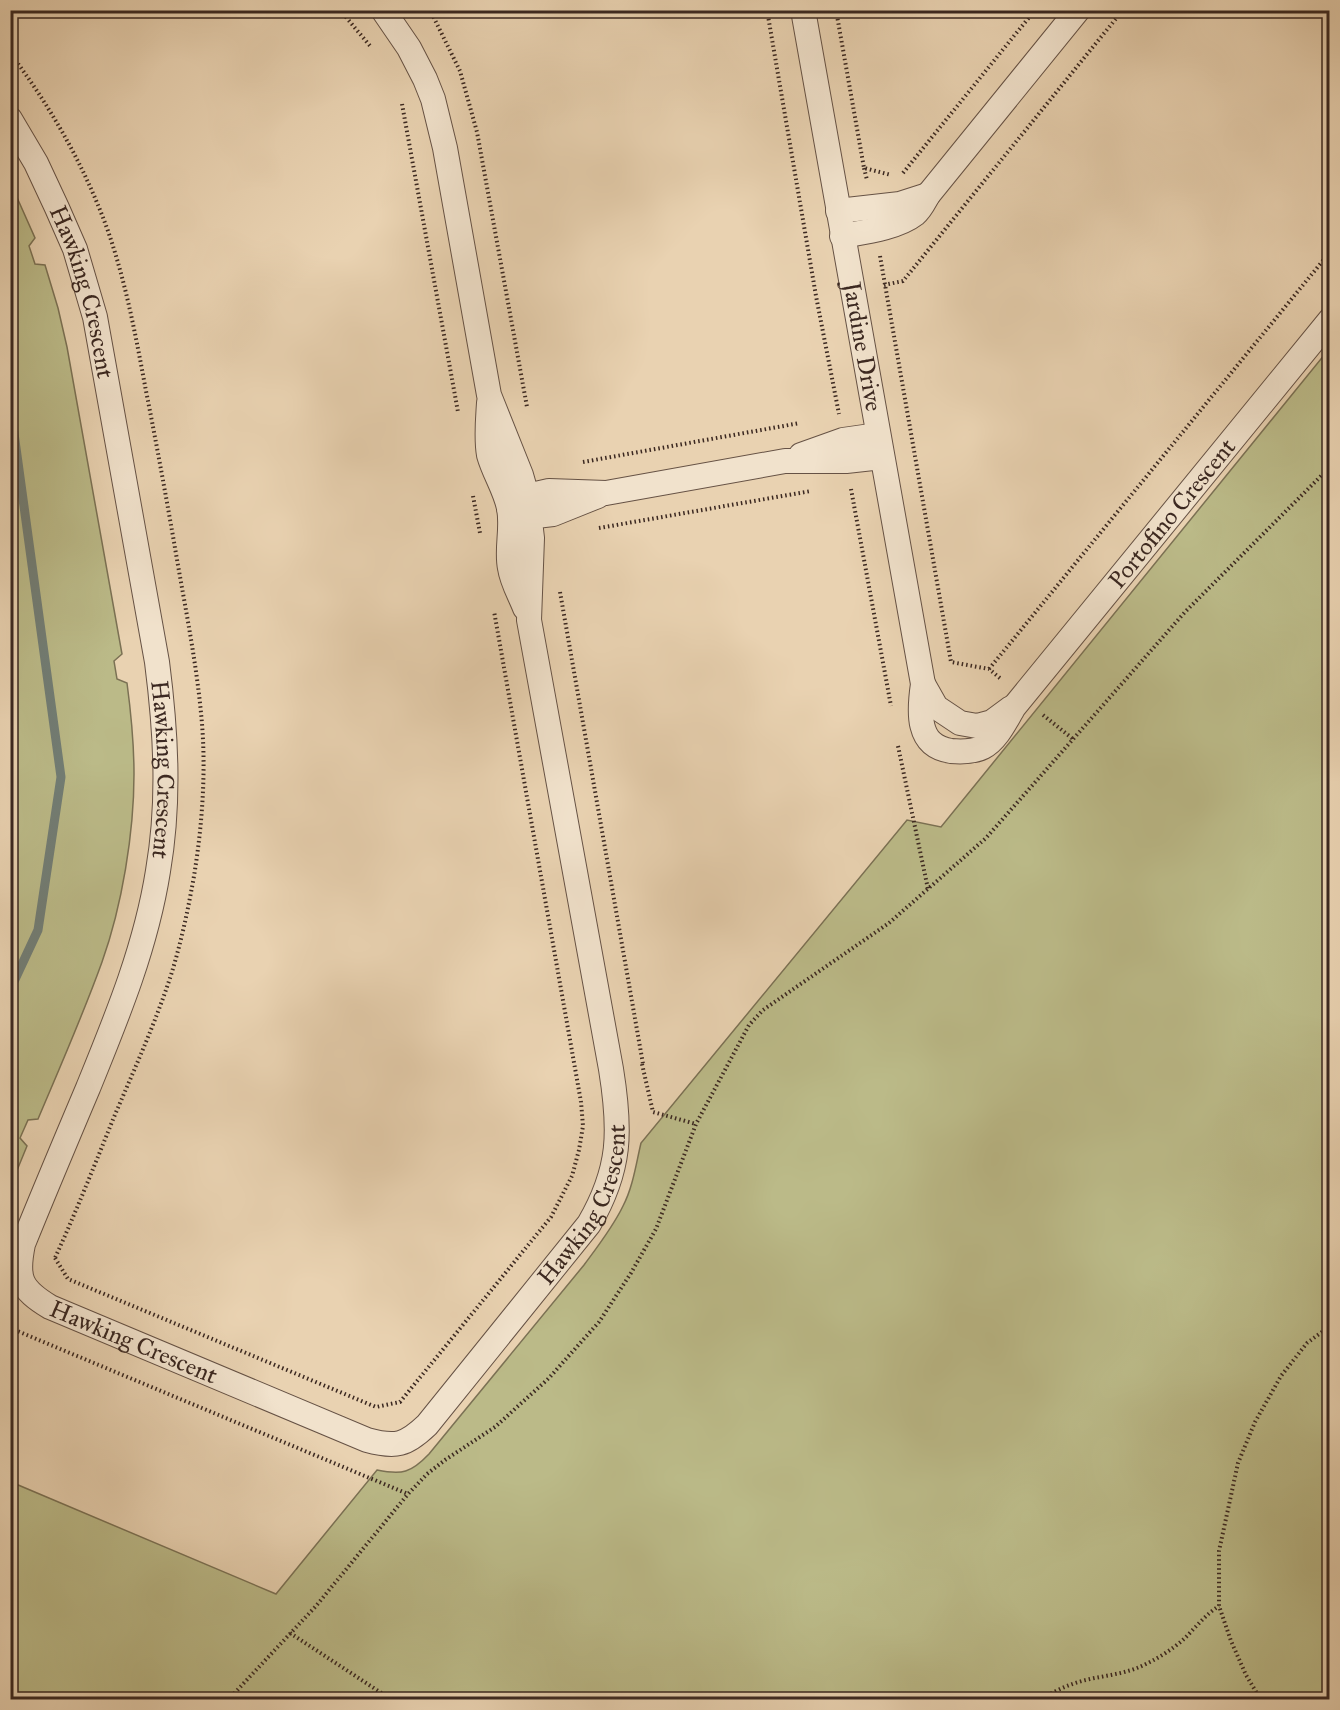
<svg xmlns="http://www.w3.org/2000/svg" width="1340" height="1710" font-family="'IM FELL Great Primer',serif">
	<rect width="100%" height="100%" fill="#e9d2b1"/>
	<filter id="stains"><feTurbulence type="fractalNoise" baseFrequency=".00333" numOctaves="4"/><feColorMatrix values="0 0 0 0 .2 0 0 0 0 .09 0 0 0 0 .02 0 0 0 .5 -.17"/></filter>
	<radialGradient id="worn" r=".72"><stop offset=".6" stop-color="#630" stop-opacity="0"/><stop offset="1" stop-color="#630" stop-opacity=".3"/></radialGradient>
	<path fill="#bbba88" stroke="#7b7154" stroke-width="1.5" d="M11,184l24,54 -6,8 6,18 10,1 13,43 9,39 55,307 -8,7 3,18 10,4c4,30 7,61 7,91 0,59 -12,132 -32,188 -19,53 -42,105 -64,157l-10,1 -8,18 7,8 -16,39z
		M1329,349v1350h-1318v-217l265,112 101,-124c25,5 34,3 52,-16l155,-189c14,-19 29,-38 39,-59 10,-19 13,-42 18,-63l266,-323 34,7z"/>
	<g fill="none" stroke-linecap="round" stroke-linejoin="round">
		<path stroke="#727e76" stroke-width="9" d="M10,404l51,373 -23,153 -28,60"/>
		<defs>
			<g id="street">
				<path id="s1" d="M803,10l120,674c-4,27 -7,62 28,67 11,1 22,1 32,-4 14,-7 23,-27 31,-40l316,-387"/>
				<path id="s2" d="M10,119l26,44 21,45 18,41 20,68 62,345c9,70 13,139 1,209 -12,76 -41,146 -70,217 -22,52 -44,104 -65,156 -7,34 -3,45 27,63l317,133c29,8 39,5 60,-15l162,-201c32,-55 32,-93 22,-155l-82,-449 3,-82 -5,-42 -6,-21 -32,-80 -44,-247 -12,-49 -8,-20 -16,-31 -26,-38"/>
				<path d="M838,211l62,-7 28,-9"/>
				<path d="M842,236c22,-4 55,-8 73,-22 6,-5 9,-12 13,-19l150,-185"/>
				<path d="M489,403c-1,17 -3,35 0,52 5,18 16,34 20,53 4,21 -3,41 1,60 2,14 10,27 15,40"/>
				<path d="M801,455l42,-15 35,-5"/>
				<path d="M509,508l18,-12 22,-5 57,2 179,-32h61l36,-4"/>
				<path d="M517,511l19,5 17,-2 45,-18"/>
				<path d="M923,684l13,23 24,16 17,3 15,-4 19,-14"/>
			</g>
		</defs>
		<use href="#street" stroke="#665245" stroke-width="26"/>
		<path stroke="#3b2821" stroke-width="4" stroke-dasharray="1.5 3" stroke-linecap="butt" d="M340,10l31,37
			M428,10l5,6 27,55 17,61 50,275
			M767,10l49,286 23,118
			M836,10l28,158 27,7
			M10,53c41,54 75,114 98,178 18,52 28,106 38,160 10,50 19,100 28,151 10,60 23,121 28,182 4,50 0,103 -8,152 -6,34 -13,67 -23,99 -16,49 -37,95 -57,142 -19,47 -38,95 -59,141
			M402,104l56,308
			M864,168l3,12
			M903,173l132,-163
			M880,256l71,406 38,7 12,10
			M884,285l19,-4 220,-271
			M583,462l217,-39
			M851,489l40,217
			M473,496l7,37
			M599,528l212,-37
			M560,592l83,472
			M989,669l341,-417
			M1043,715l30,24
			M898,746l30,143
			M642,1064l11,48 43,12
			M55,1258l13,21 308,128 24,-5 151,-185 21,-41 7,-26 4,-24 -2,-24 -87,-491
			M10,1328l398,166
			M290,1633l102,67
			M228,1700l88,-94 92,-112 19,-20 18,-14 50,-33 54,-49 50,-56 32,-49 25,-44 40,-105 53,-99 14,-15 126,-87 97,-85 199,-226 145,-145
			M1039,1700c14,-8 28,-15 43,-19 18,-5 37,-6 55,-13 17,-7 35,-18 48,-30 11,-11 21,-24 34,-32
			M1261,1700l-15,-25 -15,-34 -12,-35v-55l19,-88 17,-41 26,-46 26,-33 23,-17"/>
		<use href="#street" stroke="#f1e2cc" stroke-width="24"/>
	</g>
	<g text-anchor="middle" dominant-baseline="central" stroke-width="5" stroke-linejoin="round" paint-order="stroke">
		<g font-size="24" fill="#3b2821" stroke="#f1e2cc">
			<text stroke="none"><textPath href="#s2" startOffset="189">Hawking Crescent</textPath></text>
			<text stroke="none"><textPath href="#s1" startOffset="342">Jardine Drive</textPath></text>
			<text stroke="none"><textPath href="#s1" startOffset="1101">Portofino Crescent</textPath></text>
			<text stroke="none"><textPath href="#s2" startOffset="675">Hawking Crescent</textPath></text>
			<text stroke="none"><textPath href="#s2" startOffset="1934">Hawking Crescent</textPath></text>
			<text stroke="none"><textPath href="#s2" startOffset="1341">Hawking Crescent</textPath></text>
		</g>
	</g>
	<rect width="1340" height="1710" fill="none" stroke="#e9d2b1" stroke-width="36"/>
	<rect x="12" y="12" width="1316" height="1686" fill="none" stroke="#3b2821" stroke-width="3"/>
	<rect x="18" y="18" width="1304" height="1674" fill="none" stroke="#3b2821" stroke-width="1.5"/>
	<rect width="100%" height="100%" filter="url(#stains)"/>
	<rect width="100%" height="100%" fill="url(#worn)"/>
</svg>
